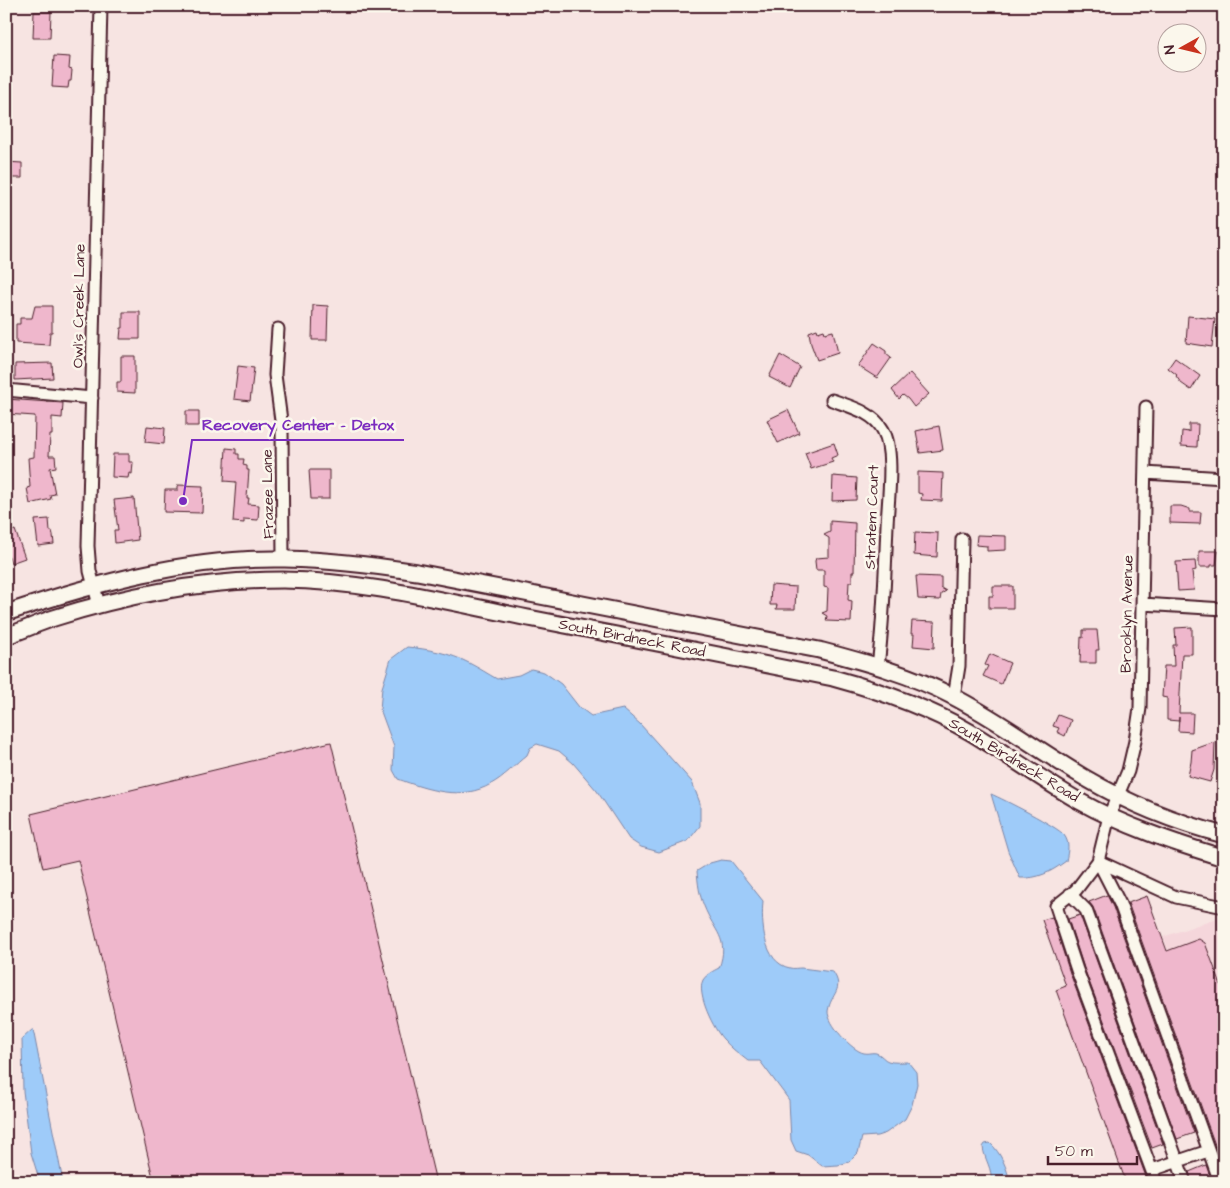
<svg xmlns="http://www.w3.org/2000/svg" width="1230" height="1188" font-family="'Architects Daughter',sans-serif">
	<rect width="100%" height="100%" fill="#f7e4e2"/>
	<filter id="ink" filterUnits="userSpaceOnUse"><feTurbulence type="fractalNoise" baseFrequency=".02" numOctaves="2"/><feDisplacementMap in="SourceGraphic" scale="10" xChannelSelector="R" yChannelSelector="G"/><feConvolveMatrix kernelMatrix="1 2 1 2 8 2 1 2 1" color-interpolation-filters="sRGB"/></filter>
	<g filter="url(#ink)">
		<path fill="#f5d6db" d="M1224,914v186l-61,-163 60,-21z"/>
		<path fill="#9ecbf9" stroke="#7c86a7" d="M407,647c21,2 43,6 62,16 10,5 19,11 28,16l22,-4 12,-6 13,3 17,12 18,23 12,9 32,-7 17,15 52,58 8,21v23l-12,15 -29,11 -18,-5 -12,-8 -32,-48 -24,-28 -14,-12 -22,-7 -7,4 -3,7c-11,9 -23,22 -36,29 -29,17 -63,6 -93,-5l-5,-9 1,-23 -14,-38 2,-21 9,-29z
			M991,794c12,5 67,33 73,41 6,8 4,16 2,26 -15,11 -28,18 -46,17l-12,-27z
			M721,860l10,1 32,40c-2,21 0,62 27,67 3,1 8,0 11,0 11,1 21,3 32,4 12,18 -2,21 -5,39 -1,12 24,40 36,42 4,1 8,-1 12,0 5,1 8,7 12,8 5,2 14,1 20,1l8,10 1,12 -5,21 -7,14 -19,14 -9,3 -15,1 -4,16 -9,9 -11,3 -16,1 -14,-11 -12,-4 -5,-11 -2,-40 -29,-39h-12c-9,-7 -17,-13 -24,-21 -10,-10 -28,-46 -21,-60 4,-6 10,-9 16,-12 11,-30 -5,-36 -15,-62 -5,-12 -6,-23 -7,-35l13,-8z
			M33,1029l30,153h-23l-9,-29 -8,-62 -1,-52z
			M990,1143c11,10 17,25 20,39h-19c2,-13 -7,-23 -8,-35l2,-3z"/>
		<path fill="#efb7cc" stroke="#4a1f2b" d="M34,12h17l-1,26h-17z
			M54,56l16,1 -1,12 3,1 -1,11h-2l-1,7 -16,-1z
			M6,162l16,1v15h-16z
			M313,305l15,1 -1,34h-15z
			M35,306h17v26h-2l-1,13 -33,-2v-19h4v-6h12z
			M123,312h17v27h-20l1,-11h2z
			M1188,316l27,3 -3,28 -26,-4z
			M817,329l1,3 6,-2 1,3 8,-2 5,22 -21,7 -6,-16 -2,-12z
			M874,343l12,8v3l5,4 -14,20 -19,-12z
			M780,355l20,12 -10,21 -21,-11z
			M121,356h14v37l-18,-1v-10h4z
			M1175,358l25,18 -9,14 -10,-7 -5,-7 1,-1 -9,-7z
			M52,363l1,15 -38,2v-16z
			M238,366l16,2 -4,33 -16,-2z
			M910,373l19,21 -15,13 -6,-8 -5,-4 -4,4 -7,-9z
			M6,399l57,4 -1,15 -10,-1v18h-2l-1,21h6l1,11 -6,1 5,26 -5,1 1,4 -21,5 -3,-16 3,-1 -2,-29 6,-1 1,-41 -29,-2z
			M788,410l11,23 -21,10 -11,-23z
			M186,411h13v15h-13z
			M1189,424h9l-1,23 -16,-1 1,-15 7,1z
			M147,426l18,2 -1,16 -19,-2z
			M939,426l4,24 -23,3 -4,-22z
			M834,443l4,12 -7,3 2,4 -22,7 -6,-16z
			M226,448l10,1v5h3v5h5l-1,6 4,1v4h2l-2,28h2l-1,6 11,1 -1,15 -14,-1v4l-11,-1 3,-40 -12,-1z
			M113,454h16v8h4l-1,12 -3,-1 -1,5 -16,-1z
			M309,470h20v29h-18z
			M918,472l25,1 -1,28 -21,-1 1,-6 -4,-1z
			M833,476l24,2 -1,22 -24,1z
			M178,485l25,1 -1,27 -38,-1 1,-22h13z
			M134,498l4,42 -23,3 -1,-13h4l-4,-30z
			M1170,506h11l9,3v3h11l-1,12 -30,-1z
			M49,519l1,12h2l1,4 1,9 -16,2 -3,-26z
			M830,521l25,2 -1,49h-2v10h-3l-1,18 4,1 -1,21 -25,-1 1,-5 -5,-3 5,-2 1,-23 -4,-1v-17h-8l-1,-9 1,-3 13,-1v-19l-5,-3 6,-3z
			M15,530l10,28 -14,5 -2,-7 -3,1v-24z
			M915,532l23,1 -1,24 -23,-2z
			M977,535l29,1v14l-19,1v-5l-11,-1z
			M1199,551h19l-2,14h-5v2h-12z
			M1195,561l1,9 -4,1 2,19 -16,1 -2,-29z
			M916,576l25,1v11l5,3 -5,3 -1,6 -22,-1z
			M771,585l25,2 -1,22h-19l1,-4h-7z
			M993,586h20v22h-24v-12h4z
			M912,621l23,1 -1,26 -21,-2 1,-12h-3z
			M1192,627v27h-10l-3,59h14l-1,19 -14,-1 1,-14v4l-12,-1v-22l-5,-1 2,-31h10l-1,-21h3l-1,-17z
			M1083,630h14l2,20h-3v13h-16l1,-26 2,1z
			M990,654l20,9 -9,21 -18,-8 5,-10 -3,-1z
			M1058,715l13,5 -6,16 -8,-4 2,-4 -6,-2z
			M331,742l105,440h-282l-76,-322 -35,8 -12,-54z
			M1215,742l-1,28 -4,12 -22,-6 3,-14 1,-12z
			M1107,895l6,12 81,226 -17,6 -84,-232 -4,-5z
			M1147,896l20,55 32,-12 6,4 19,50v177l-96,-267z
			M1080,915l83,229 -11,4 -68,-180 -16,-49z
			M1052,917l18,56 78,209h-22l-70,-192 10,-4 -24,-66z
			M1206,1165l6,17h-20l-3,-10z"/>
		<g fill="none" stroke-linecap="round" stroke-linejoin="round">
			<defs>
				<path id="minor" d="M278,329l-3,46 7,53 1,131
					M6,390l86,8
					M832,400c19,7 41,12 51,30 12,21 5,70 4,95 -2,47 -3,94 -9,141
					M1146,407l-6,301 -5,33 -7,30 -19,45 -11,45 78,36 48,10
					M1145,473l79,5
					M1142,604l82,5
					M99,605l-9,-34 -2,-25 13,-540
					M954,697l5,-31 3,-127
					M1070,894l16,16 99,272
					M1152,1170l56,-19
					M1156,1182l-79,-212 -21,-64 20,-16 22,-29 22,43 100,278"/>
				<path id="major" d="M6,613c90,-30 183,-56 279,-54 44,1 88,6 132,13l402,78c45,12 91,24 133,46 47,24 89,56 135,83 41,24 91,44 137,56
					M6,636c16,-5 32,-13 48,-18 73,-23 152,-38 229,-38 85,1 168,23 251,39 100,19 199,39 299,59 48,13 94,29 137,54 37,22 72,48 109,69 45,25 96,42 145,57"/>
			</defs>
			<use href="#minor" stroke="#4a1f2b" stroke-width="15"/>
			<use href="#major" stroke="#4a1f2b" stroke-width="19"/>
			<use href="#minor" stroke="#fbf7ec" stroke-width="11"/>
			<use href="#major" stroke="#fbf7ec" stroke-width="15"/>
		</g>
	</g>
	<g text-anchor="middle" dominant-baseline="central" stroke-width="5" stroke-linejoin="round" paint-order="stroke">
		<g font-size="15" fill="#4a1f2b" stroke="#fbf7ec">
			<text transform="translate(79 306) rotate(-89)">Owl's Creek Lane</text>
			<text transform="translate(268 494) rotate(-91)">Frazee Lane</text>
			<text transform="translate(872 517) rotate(-88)">Stratem Court</text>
			<text transform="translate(1127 614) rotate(-89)">Brooklyn Avenue</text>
			<text transform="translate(632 638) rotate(11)">South Birdneck Road</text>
			<text transform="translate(1014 760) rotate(31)">South Birdneck Road</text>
		</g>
	</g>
	<path fill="none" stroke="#7b2cbf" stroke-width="2" d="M183 501L192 440H404"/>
	<circle fill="#7b2cbf" stroke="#fbf7ec" stroke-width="2" cx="183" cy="501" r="5"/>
	<g font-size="16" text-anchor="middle" font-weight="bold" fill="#7b2cbf" stroke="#fbf7ec" stroke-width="5" stroke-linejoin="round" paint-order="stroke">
		<text x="298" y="430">Recovery Center - Detox</text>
	</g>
	<rect width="1230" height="1188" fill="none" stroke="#fbf7ec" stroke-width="25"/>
	<rect x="12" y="12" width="1205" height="1163" fill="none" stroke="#4a1f2b" stroke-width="2" filter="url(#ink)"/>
	<g transform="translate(1182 48) rotate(262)"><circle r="24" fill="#fbf7ec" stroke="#b4a19f"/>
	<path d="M0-4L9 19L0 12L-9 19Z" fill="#c8321e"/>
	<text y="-8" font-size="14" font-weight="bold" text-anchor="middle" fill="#4a1f2b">N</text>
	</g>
	<path d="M1048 1156v8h89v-8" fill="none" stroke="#4a1f2b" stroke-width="2.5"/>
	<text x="1055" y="1156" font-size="15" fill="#4a1f2b" stroke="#fbf7ec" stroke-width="4" paint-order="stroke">50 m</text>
</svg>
